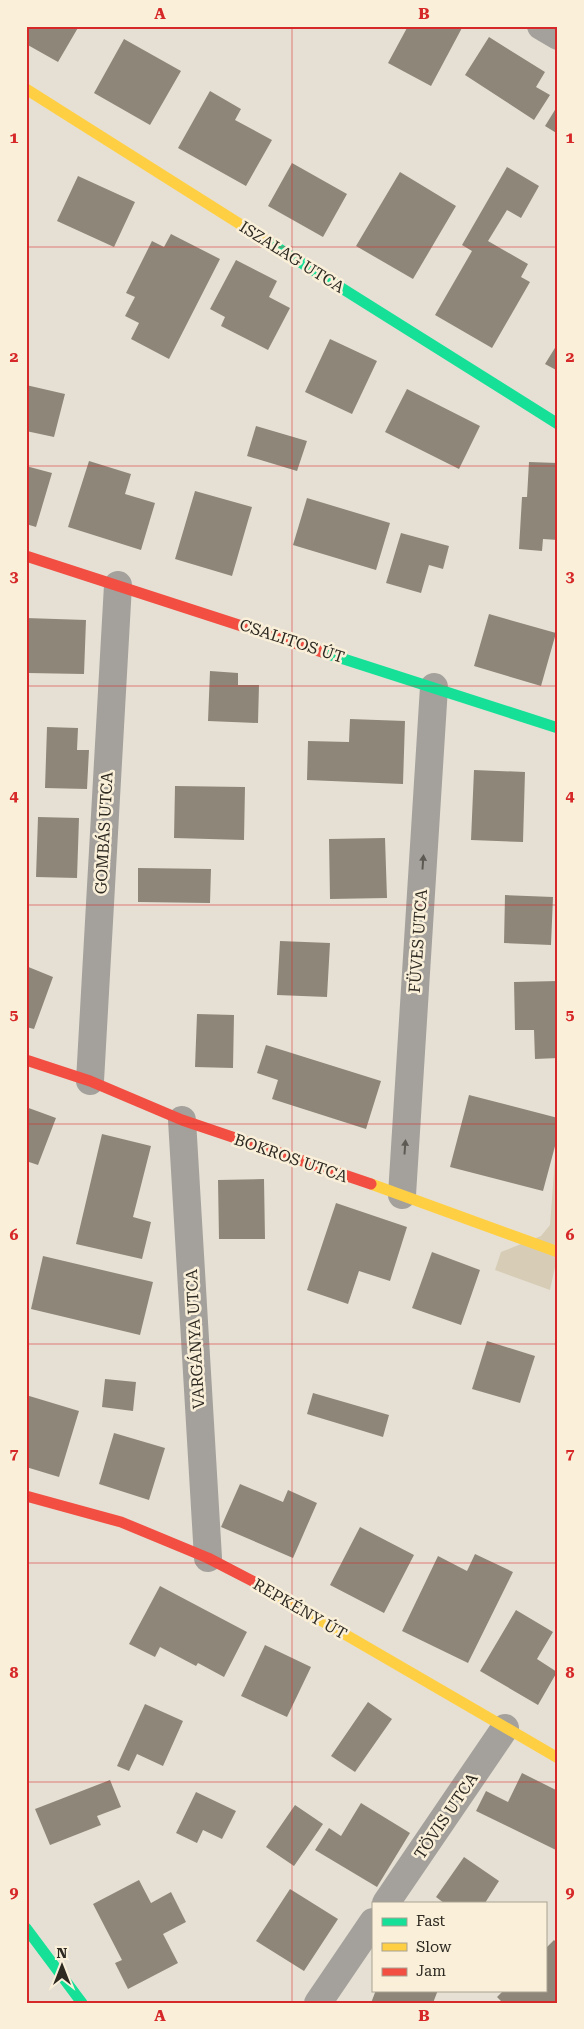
<svg xmlns="http://www.w3.org/2000/svg" width="584" height="2029" font-family="'Roboto Serif',serif">
	<rect width="100%" height="100%" fill="#e6e0d4"/>
	<path fill="#d7ccb5" d="M556,1145l2,1v120l-3,1 -5,23 -55,-20 6,-18 40,-16 9,-11z"/>
	<path fill="#8e8779" d="M26,26h53l-21,36 -32,-18z
		M408,26h55l-32,60 -43,-23z
		M489,37l56,35 -9,15 14,8 -16,25 -69,-45z
		M124,39l57,32 -31,54 -56,-32z
		M210,91l31,18 -6,11 37,20 -26,46 -68,-38z
		M558,105v29l-13,-8z
		M292,163l55,31 -24,43 -55,-31z
		M507,167l32,19 -18,32 -14,-8 -19,31 40,23 -7,13 9,5 -38,66 -57,-33 37,-64 -10,-6z
		M400,172l56,34 -43,73 -57,-33z
		M78,176l57,26 -21,45 -57,-26z
		M171,234l49,25 -51,100 -38,-20 8,-16 -14,-7 10,-19 -9,-4 26,-52 12,6z
		M236,260l41,21 -8,16 21,11 -22,42 -47,-24 4,-9 -15,-8z
		M330,339l47,22 -25,53 -47,-22z
		M558,343v28l-13,-7z
		M26,385l39,9 -11,43 -28,-6z
		M407,389l73,37 -21,43 -74,-37z
		M256,426l51,15 -10,30 -50,-15z
		M89,461l42,13 -6,20 30,9 -14,47 -73,-23z
		M529,462l29,1v77l-15,-1 -1,12 -23,-2 3,-52h5z
		M26,466l26,7 -16,54 -10,-3z
		M195,491l57,16 -20,69 -57,-17z
		M307,498l83,25 -14,47 -83,-25z
		M401,533l48,13 -6,23 -14,-4 -8,28 -35,-10z
		M489,614l67,19 -15,53 -67,-20z
		M26,618l60,2 -2,54 -56,-1 1,-31h-3z
		M210,671l28,2v12h21l-1,38 -50,-2z
		M350,719l55,2 -2,63 -96,-4 1,-39 41,1z
		M47,727l31,1 -1,22h12l-2,39 -42,-1z
		M474,770l51,2 -2,70 -52,-2z
		M175,786l70,1 -1,53 -70,-2z
		M38,817l41,1 -2,60 -41,-1z
		M385,838l2,60 -57,1 -1,-60z
		M138,868l73,1 -1,34 -72,-1z
		M505,895l48,2 -2,48 -47,-2z
		M280,941l50,2 -3,54 -50,-2z
		M26,966l27,11 -19,52 -8,-2z
		M558,981v77l-23,1 -1,-29h-19l-1,-48z
		M197,1014l37,1 -1,53 -38,-1z
		M266,1045l115,36 -15,48 -94,-30 6,-19 -21,-7z
		M469,1095l89,23v17l-15,56 -93,-24z
		M26,1107l30,11 -18,47 -12,-4z
		M102,1134l49,12 -18,71 18,5 -9,37 -66,-15z
		M264,1179l1,60h-46l-1,-59z
		M336,1203l71,24 -17,54 -31,-10 -11,33 -41,-14z
		M432,1252l48,18 -19,55 -49,-17z
		M43,1256l110,26 -13,53 -109,-26z
		M487,1341l48,15 -15,47 -48,-14z
		M105,1379l31,3 -3,29 -31,-4z
		M313,1393l76,22 -6,22 -76,-23z
		M26,1395l53,16 -20,66 -33,-10z
		M114,1433l51,15 -16,52 -50,-16z
		M240,1484l43,18 5,-12 29,13 -24,55 -72,-31z
		M360,1527l54,28 -30,58 -54,-28z
		M475,1554l38,18 -45,91 -66,-32 36,-75 29,15z
		M160,1586l87,46 -23,45 -26,-14 -2,3 -36,-19 -5,10 -26,-13z
		M516,1610l37,22 -16,27 20,13 -19,33 -58,-34z
		M265,1645l46,22 -24,50 -46,-21z
		M368,1702l24,17 -37,53 -24,-16z
		M145,1704l38,17 -20,45 -26,-12 -8,17 -12,-5z
		M522,1773l36,18v60l-82,-40 10,-20 22,11z
		M110,1780l11,27 -24,9 4,9 -51,20 -15,-36z
		M196,1792l40,19 -14,28 -19,-9 -6,13 -21,-10z
		M361,1803l49,30 -33,54 -62,-37 14,-22 12,8z
		M295,1805l28,19 -29,42 -28,-19z
		M464,1857l35,24 -14,22h-41l-8,-6z
		M139,1880l12,23 20,-11 15,30 -23,12 15,29 -50,26 -13,-26 7,-3 -29,-56z
		M290,1889l48,30 -34,52 -48,-30z
		M554,1940l4,4v59h-55l-6,-6 7,-7h41v-41z
		M376,1990h62l-5,13h-62z"/>
	<g fill="none" stroke-linecap="round" stroke-linejoin="round">
		<path stroke="#a4a19c" stroke-width="28" d="M541,26l17,10
			M90,1081l28,-496
			M182,1120l26,438
			M402,1195l32,-508
			M386,1903l119,-175
			M318,2003l55,-81"/>
		<path stroke="#16e098" stroke-width="11" d="M265,240l293,184
			M322,652l236,76
			M26,1928l56,75"/>
		<path stroke="#ffcf43" stroke-width="11" d="M26,89l239,151
			M371,1184l187,68
			M260,1585l298,173"/>
		<path stroke="#f24e42" stroke-width="11" d="M26,556l296,96
			M26,1060l64,21 92,39 189,64
			M26,1496l95,26 87,36 52,27"/>
	</g>
	<defs><path id="oneway-solid" d="M-6-.8H1V-3.2L6.5 0L1 3.2V.8H-6Z" transform="scale(1.25)"/></defs>
	<g fill="#5d5a53">
		<use href="#oneway-solid" transform="translate(423 862) rotate(-86)"/>
		<use href="#oneway-solid" transform="translate(405 1147) rotate(-86)"/>
	</g>
	<path fill="none" stroke="#d62828" stroke-width="1" stroke-opacity="0.55" d="M292,26v1977M26,247h532M26,466h532M26,686h532M26,905h532M26,1124h532M26,1344h532M26,1563h532M26,1782h532"/>
	<g text-anchor="middle" dominant-baseline="central" stroke-width="5" stroke-linejoin="round" paint-order="stroke">
		<g font-size="16" fill="#2e2a22" stroke="#faf0da">
			<text transform="translate(292 257) rotate(32)">ISZALAG UTCA</text>
			<text transform="translate(292 641) rotate(18)">CSALITOS ÚT</text>
			<text transform="translate(104 833) rotate(-87)">GOMBÁS UTCA</text>
			<text transform="translate(418 941) rotate(-86)">FÜVES UTCA</text>
			<text transform="translate(291 1158) rotate(19)">BOKROS UTCA</text>
			<text transform="translate(195 1339) rotate(-93)">VARGÁNYA UTCA</text>
			<text transform="translate(300 1609) rotate(30)">REPKÉNY ÚT</text>
			<text transform="translate(446 1816) rotate(-56)">TÖVIS UTCA</text>
		</g>
	</g>
	<rect width="584" height="2029" fill="none" stroke="#faf0da" stroke-width="55"/>
	<rect x="372" y="1902" width="175" height="90" fill="#faf0da" stroke="#a8a190"/>
	<rect x="382" y="1918" width="25" height="8" fill="#16e098" stroke="#a8a190"/>
	<text x="416" y="1926" font-size="15" fill="#2e2a22">Fast</text>
	<rect x="382" y="1943" width="25" height="8" fill="#ffcf43" stroke="#a8a190"/>
	<text x="416" y="1952" font-size="15" fill="#2e2a22">Slow</text>
	<rect x="382" y="1968" width="25" height="8" fill="#f24e42" stroke="#a8a190"/>
	<text x="416" y="1976" font-size="15" fill="#2e2a22">Jam</text>
	<g transform="translate(62 1966)" stroke="#faf0da" stroke-width="4" paint-order="stroke">
	<path d="M0-4L9 19L0 12L-9 19Z" fill="#2e2a22"/>
	<text y="-8" font-size="14" font-weight="bold" text-anchor="middle" fill="#2e2a22">N</text>
	</g>
	<rect x="28" y="28" width="528" height="1974" fill="none" stroke="#d62828" stroke-width="2"/>
	<g font-size="16" text-anchor="middle" font-weight="bold" fill="#d62828">
		<text x="160" y="19">A</text>
		<text x="424" y="19">B</text>
		<text x="14" y="143">1</text>
		<text x="570" y="143">1</text>
		<text x="14" y="362">2</text>
		<text x="570" y="362">2</text>
		<text x="14" y="582">3</text>
		<text x="570" y="582">3</text>
		<text x="14" y="801">4</text>
		<text x="570" y="801">4</text>
		<text x="14" y="1020">5</text>
		<text x="570" y="1020">5</text>
		<text x="14" y="1240">6</text>
		<text x="570" y="1240">6</text>
		<text x="14" y="1459">7</text>
		<text x="570" y="1459">7</text>
		<text x="14" y="1678">8</text>
		<text x="570" y="1678">8</text>
		<text x="14" y="1898">9</text>
		<text x="570" y="1898">9</text>
		<text x="160" y="2021">A</text>
		<text x="424" y="2021">B</text>
	</g>
</svg>
